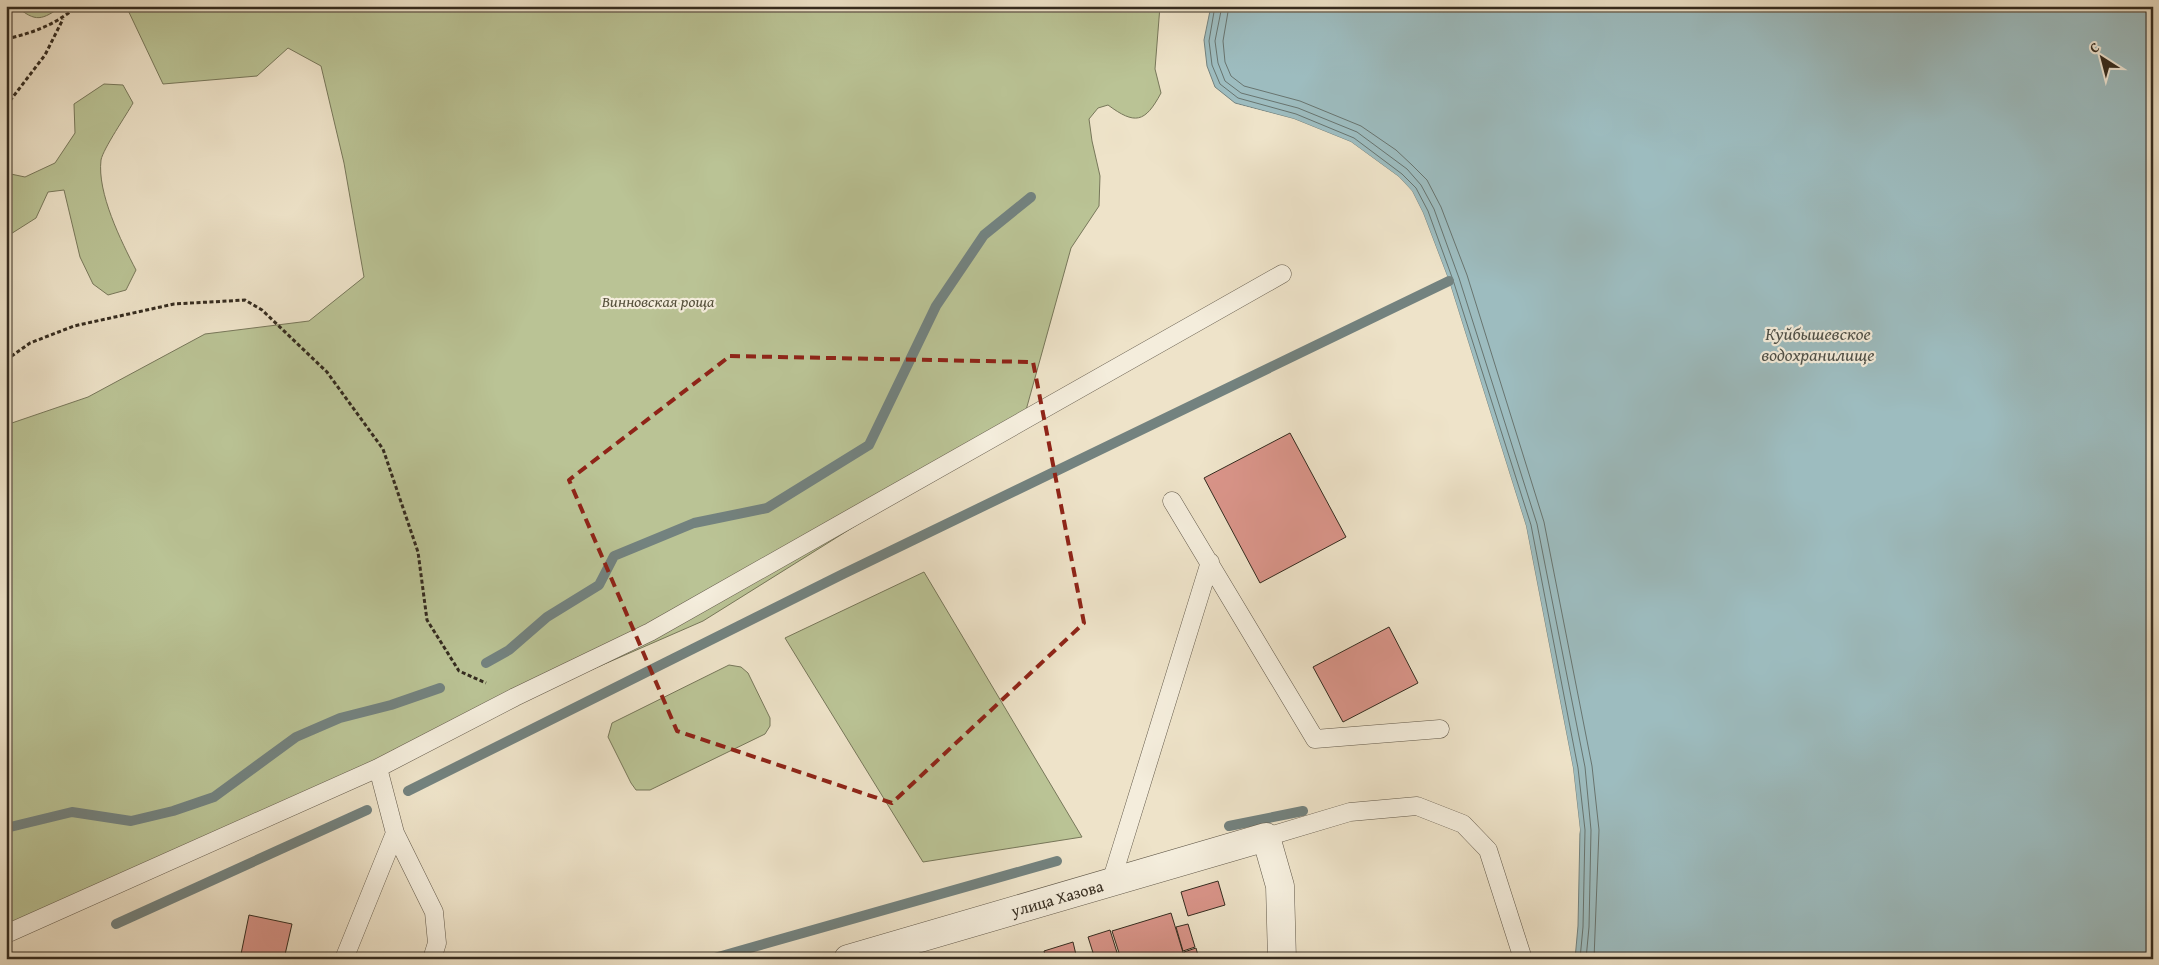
<svg xmlns="http://www.w3.org/2000/svg" width="2159" height="965" font-family="'Gentium Book Plus',serif">
	<rect width="100%" height="100%" fill="#eee3c9"/>
	<filter id="stains"><feTurbulence type="fractalNoise" baseFrequency=".004" numOctaves="4"/><feColorMatrix values="0 0 0 0 .2 0 0 0 0 .09 0 0 0 0 .02 0 0 0 .5 -.17"/></filter>
	<radialGradient id="worn" r=".72"><stop offset=".6" stop-color="#630" stop-opacity="0"/><stop offset="1" stop-color="#630" stop-opacity=".3"/></radialGradient>
	<path fill="#bac395" stroke="#77775a" d="M16,6h46c-20,14 -26,17 -46,0z
		M126,6h1034l-5,63 6,24c-16,30 -26,32 -53,12l-10,3 -9,11 3,22 8,35 -1,30 -28,42 -48,173 -320,200 -697,304v-500l82,-28 117,-63 104,-13 55,-44 -20,-114 -23,-97 -33,-18 -31,28 -94,8z
		M104,84l19,1 10,18c-6,11 -30,46 -32,57 -4,33 20,81 35,110l-10,20 -18,5 -15,-11 -13,-27 -16,-67 -16,2 -12,26 -30,19v-64l19,4 30,-14 20,-30 -1,-29z
		M924,572l158,265 -159,25 -138,-224z
		M729,665l12,2 7,6 22,45v8l-5,8 -115,56h-14l-5,-7 -23,-46 4,-14z"/>
	<path fill="#9dbcbf" stroke="#73827f" d="M1211,6h942v953h-578l3,-33 2,-96 -7,-62 -47,-242 -77,-245 -26,-68 -11,-22 -13,-14 -48,-35 -57,-23 -59,-16 -20,-16 -8,-21 -3,-26z"/>
	<path fill="#eee3c9" d="M1232,103l62,16 57,23 48,35 13,14 11,22 26,68 77,245 47,242 7,62 -3,12 -6,-74 -48,-242 -77,-244 -25,-68 -11,-21 -13,-14 -48,-35 -56,-23z"/>
	<g fill="none" stroke-linecap="round" stroke-linejoin="round">
		<path stroke="#68746f" stroke-width="1" d="M1215,6l-6,35 3,24 8,19 18,14 58,16 58,24 48,36 14,14 12,23 25,69 78,245 47,243 7,62 -2,97 -3,32
			M1222,6l-7,35 3,22 7,18 16,12 57,15 59,24 50,37 14,16 13,24 25,69 78,246 48,243 6,63 -2,97 -3,32
			M1229,6l-6,35 2,21 6,14 13,10 56,15 61,25 35,24 16,15 15,15 14,27 26,68 77,247 48,244 7,64 -5,129"/>
		<path stroke="#73827f" stroke-width="10" d="M486,663l23,-13 38,-33 52,-32 15,-29 80,-33 73,-15 102,-63 67,-139 48,-71 47,-38
			M408,791l435,-217 606,-293
			M1229,826l74,-15
			M6,828l66,-16 59,9 42,-10 41,-14 82,-60 44,-19 51,-13 49,-17
			M116,924l251,-114
			M711,959l346,-98"/>
	</g>
	<path fill="#d99489" stroke="#342b1f" d="M1290,433l56,104 -86,46 -56,-105z
		M1389,627l29,56 -75,39 -30,-55z
		M1218,881l7,24 -37,11 -7,-24z
		M1171,913l14,46h-64l-9,-28z
		M249,915l43,9 -8,35h-44z
		M1188,924l7,23 -12,4 -7,-24z
		M1110,930l9,29h-24l-7,-22z
		M1073,942l4,17h-31l-2,-8z
		M1196,948l3,11h-13l-2,-7z"/>
	<g fill="none" stroke-linecap="round" stroke-linejoin="round">
		<defs>
			<path id="service" d="M1172,501l143,238 125,-10
				M395,833l39,79 3,31 -5,16
				M1266,837l84,-25 67,-6 46,18 25,26 35,109
				M1111,882l99,-320
				M6,934l372,-166 137,-71 135,-65 632,-358
				M344,959l51,-126 -17,-65"/>
			<path id="minor" d="M848,959l418,-122 14,49 2,73"/>
		</defs>
		<use href="#service" stroke="#62594a" stroke-width="19"/>
		<use href="#minor" stroke="#62594a" stroke-width="29"/>
		<path stroke="#342b1f" stroke-width="3" stroke-dasharray="4 2.5" stroke-linecap="butt" d="M6,39c27,-6 51,-15 71,-33
			M6,106l39,-51 18,-36
			M6,360l24,-17 44,-17 100,-22 71,-4 17,10 65,62 56,77 35,103 9,68 32,51 27,12"/>
		<use href="#service" stroke="#f4eddc" stroke-width="18"/>
		<use href="#minor" stroke="#f4eddc" stroke-width="28"/>
	</g>
	<path fill="none" stroke="#8f2418" stroke-width="4" stroke-dasharray="10 6" stroke-linejoin="round" d="M730,356l303,6 51,261 -192,180 -215,-72 -108,-251z"/>
	<g text-anchor="middle" dominant-baseline="central" stroke-width="4.5" stroke-linejoin="round" paint-order="stroke">
		<g font-size="16" font-style="italic" fill="#56513c" stroke="#f4eddc">
			<text x="658" y="301">Винновская роща</text>
		</g>
		<g font-size="16" fill="#342b1f" stroke="#f4eddc">
			<text transform="translate(1057 898) rotate(-16)">улица Хазова</text>
		</g>
		<g font-size="18" font-style="italic" fill="#4e4f47" stroke="#f4eddc">
			<text x="1818" y="333">Куйбышевское<tspan x="1818" dy="21">водохранилище</tspan></text>
		</g>
	</g>
	<rect width="2159" height="965" fill="none" stroke="#eee3c9" stroke-width="25"/>
	<rect x="8" y="8" width="2144" height="950" fill="none" stroke="#342b1f" stroke-width="2.5"/>
	<rect x="12" y="12" width="2134" height="940" fill="none" stroke="#342b1f"/>
	<g transform="translate(2102 58) rotate(324)" stroke="#f4eddc" stroke-width="4" paint-order="stroke">
	<path d="M0-4L9 19L0 12L-9 19Z" fill="#342b1f"/>
	<text y="-8" font-size="14" font-weight="bold" text-anchor="middle" fill="#342b1f">С</text>
	</g>
	<rect width="100%" height="100%" filter="url(#stains)"/>
	<rect width="100%" height="100%" fill="url(#worn)"/>
</svg>
